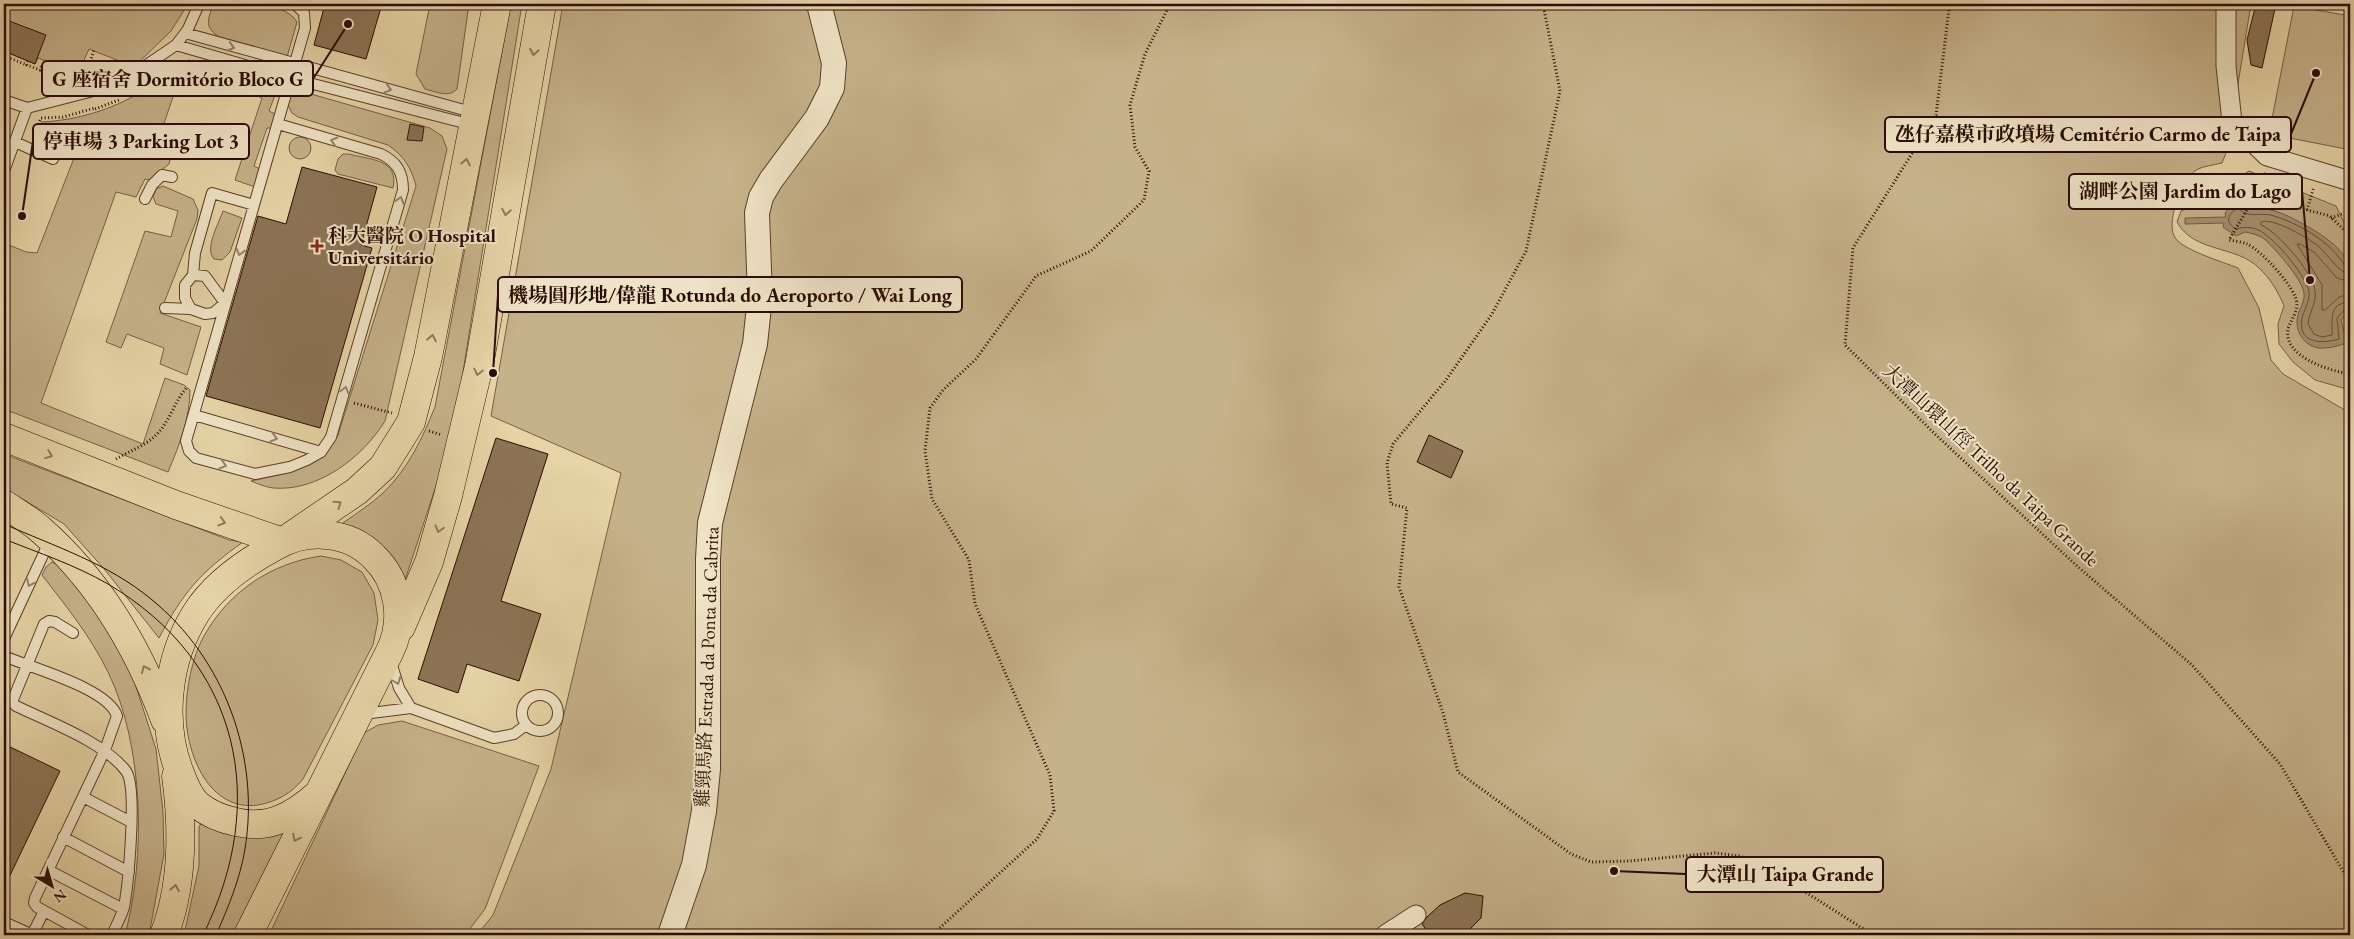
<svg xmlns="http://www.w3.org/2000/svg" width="2354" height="939" font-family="'EB Garamond','Noto Serif SC',serif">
	<rect width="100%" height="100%" fill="#e6d4a6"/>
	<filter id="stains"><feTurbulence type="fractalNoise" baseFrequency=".004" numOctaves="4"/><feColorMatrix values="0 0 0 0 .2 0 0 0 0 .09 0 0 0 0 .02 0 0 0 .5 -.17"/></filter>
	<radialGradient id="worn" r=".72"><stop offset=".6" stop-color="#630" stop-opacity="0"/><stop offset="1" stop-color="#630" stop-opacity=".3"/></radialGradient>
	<path fill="#c6b28a" stroke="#785f45" d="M4,4h184l-17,27 -34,33h-10l-38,-15 -11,24 -40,-15 -3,6 -31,-13z
		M214,4c25,0 70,-4 83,18l-10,35c-17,-4 -73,-13 -78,-31 -2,-7 2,-15 5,-22z
		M430,4h39l-12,85c-8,9 -21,3 -32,0l-9,-15z
		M511,4h11l-69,430 -49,149 -71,-53c16,-12 35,-23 50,-37 25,-24 39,-54 52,-86z
		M563,4h1688l-15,92 -10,29v28l-4,10c-8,2 -19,3 -26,7 -14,11 -32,54 -20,69 10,12 47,23 62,29l21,40 12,52 12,14 67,39v522h-1873l16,-20 58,-146 70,-296 -130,-57z
		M2294,6l56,10v113l-4,20 -77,-15z
		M189,60l12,4 -11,26 -14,-2 -21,62 16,6 -2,8 -20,16 -4,-1 -9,18 -20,-5 -75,211 102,41 22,-66 19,7 6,5c0,28 -11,56 -22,82l-164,-63v-166l22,9 11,1 37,-95 -39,-15 7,-21c35,-2 69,-12 99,-30 17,-10 30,-24 48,-32z
		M253,80l20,7 2,8 -6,16 8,4 -4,13h-6l-13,38 8,4 -7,17 -20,-7 27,-82 -13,-6z
		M304,92l126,36 12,8 5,13 -62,272c-22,36 -67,71 -112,67 -7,-1 -15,-4 -22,-7 32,-7 71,-13 87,-46l78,-249c-5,-19 -12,-30 -28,-41l-90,-28 -6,-4 -5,-10 4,-7z
		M289 148a11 11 0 1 1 22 0a11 11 0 1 1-22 0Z
		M343,154h6c22,6 50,5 44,34l-55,-14 -3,-4 3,-11z
		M2249,171l87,35 14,29v155l-35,-10 -22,-18 -14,-18 -1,-20 6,-18c-5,-13 -14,-28 -25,-38 -23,-23 -65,-15 -82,-46l4,-11 16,-6z
		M163,186l30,13 5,11 -1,9 -37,94 41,14 -14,48 -27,-11 4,-16 -37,-14 -6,14 -15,-6 39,-111 26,6 7,-26 -22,-7 -3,-7 3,-8z
		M223,211l19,7 -12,34 -8,8 -8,-1c-10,-10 5,-36 9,-48z
		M4,454l225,86 14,2c-43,31 -59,49 -84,96l-54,-68 -41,-46 -60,-36z
		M321,556l20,4 21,12 12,21 4,27 -5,25 -70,134c-11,14 -27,23 -45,26 -49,7 -72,-51 -72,-92 0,-24 6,-56 18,-77 25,-45 68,-73 117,-80z
		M52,562l10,5 32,35 37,69 25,78 7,63 1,42 -15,81h-24c21,-78 19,-189 -17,-263 -17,-35 -42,-66 -66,-97l4,-8z
		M402,721l137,45 -54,143 -20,26h-196l95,-202 14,-8z
		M202,821l85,10 -49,104h-54l15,-69v-39z"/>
	<path fill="#a6906e" stroke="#745b42" d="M2237,199c15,18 19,6 38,12 19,6 65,31 72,50 6,15 3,34 3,50l-9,9 6,23c-7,2 -15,5 -23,5 -17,2 -31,-16 -26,-33 2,-8 7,-13 6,-22 -2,-14 -30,-46 -41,-55 -5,-3 -12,-5 -18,-6l-9,4 -13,-9 1,-4 -39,1v-6l41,-1 -1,-4z"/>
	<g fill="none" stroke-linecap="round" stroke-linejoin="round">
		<path stroke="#684e37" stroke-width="1" d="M2350,268l-5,-2c-14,-24 -45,-42 -71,-50 -15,-5 -23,4 -36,-8 -11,6 -13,15 -2,21 10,-3 20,-2 29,5 13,9 42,43 44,58 1,10 -5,17 -7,26 -5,26 20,26 37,21l-2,-21 8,-9 5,-1
			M2350,274c-11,0 -22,-20 -32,-28 -10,-8 -45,-29 -57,-24v3c17,7 51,47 54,65 2,13 -6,22 -7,34l6,10 8,3 10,-2c1,-14 -5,-32 18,-33
			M2350,282l-13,-4 -23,-26 -14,-8h-3l25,41v25h3l14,-13 11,-3"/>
	</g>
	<path fill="#8c7456" stroke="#2a0c00" d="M325,4h57l-16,55 -52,-14z
		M2256,4h20l-14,64 -11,-3 -4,-25z
		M4,19l42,16 -11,29 -31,-13z
		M410,124l14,3 -2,14 -15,-1z
		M302,167l75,20 -16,58 11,3 -52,180 -114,-32 52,-180 28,8z
		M1429,435l34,16 -12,27 -34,-16z
		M496,438l52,16 -47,147 40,13 -22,67 -52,-17 -9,29 -40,-14z
		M4,744l56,27 -56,117z
		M1465,893l18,3 -2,22 -17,17h-34l-8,-11 5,-7 13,-12z"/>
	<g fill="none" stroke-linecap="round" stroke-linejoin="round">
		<defs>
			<path id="service" d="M185,33l290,80
				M176,45l114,33 182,47
				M4,100l23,8 90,-23 59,-40 12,-16 11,-25
				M278,124l103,30c16,8 22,18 22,36l-72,247 -10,15 -14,8 -17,7 -35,7 -59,-16 -7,-7 -3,-10 119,-413 -1,-15 -9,-9
				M15,142l38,17
				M4,171l23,-63
				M145,199l7,-14 10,-10 10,2
				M193,275l12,1 20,27 -12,10 -8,1 -14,-5 -6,-11v-13l8,-10 2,-22 17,-60 42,12
				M165,308l26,1
				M194,415l127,37
				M73,633l-18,-11 -6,-1 -5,3 -32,78 4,4c33,16 88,36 110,65 12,16 2,114 -2,136 -3,10 -8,19 -12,28
				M4,639l46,-99
				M4,656c27,12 104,32 113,60l-12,34 -70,148 -1,5 3,4 51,28
				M391,662l8,26 12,20
				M522 713a18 18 0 1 1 36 0a18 18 0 1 1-36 0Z
				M362,717l9,-4 40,-5 83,30 20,-4 12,-9
				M83,797l48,25
				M63,837l66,35
				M48,870l75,39
				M4,922l29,13
				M32,935l12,-24"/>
			<path id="minor" d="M2226,4v62l6,56 35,34 83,25
				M1385,935l31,-20"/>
			<path id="tertiary" d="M670,935l24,-70 10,-54 4,-42v-210l2,-36 45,-179 5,-47 -3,-84 4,-16 10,-17 46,-62 15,-30 2,-25 -15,-59"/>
			<path id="primary" d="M4,437l172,68 107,37
				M4,504c12,8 26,16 37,26 59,52 97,117 124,190
				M291,536l66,-45 26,-24 28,-45 17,-65 69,-353
				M401,627l28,-65 19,-66 31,-130 63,-362
				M164,935c19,-49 19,-107 12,-159
				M248,935l142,-284c15,-31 9,-70 -16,-94 -25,-26 -67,-29 -98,-11 -30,16 -61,37 -80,67 -29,46 -36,110 -16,160 4,11 9,24 18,32 11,9 24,14 38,17 33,8 57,-6 81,-27"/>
		</defs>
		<use href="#service" stroke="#593e2a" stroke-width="12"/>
		<use href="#minor" stroke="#593e2a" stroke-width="21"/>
		<use href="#tertiary" stroke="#593e2a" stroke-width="26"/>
		<use href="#primary" stroke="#2a0c00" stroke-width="29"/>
		<path stroke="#2a0c00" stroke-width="3" stroke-dasharray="1 2.5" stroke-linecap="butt" d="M1543,4l17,87 -34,160 -34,63 -46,66 -53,64 -6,19 4,41 16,4 -8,79 44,126 15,59 113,82 20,8 39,-1 85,-8 25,3 20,8 20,12 93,59
			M1946,4l3,5 -13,106 -83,133 -8,97 91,90 141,131 115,99 88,99 70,119
			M4,56l23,9
			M28,61l-1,4 13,5 2,-5 35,13 38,-9
			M86,75l8,-25
			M133,92l26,-17
			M95,109l24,-9
			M33,127h4l4,-9 22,-1 32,-9
			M2266,173l-1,2 -14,3 1,17h3l11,12 -18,1 -19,32c6,1 13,2 18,4 14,6 50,45 50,60 0,10 -7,17 -9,25 -5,28 42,42 62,45
			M2266,207l15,-4 49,13 20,20
			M2307,210l7,-23
			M2331,218l19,-7
			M354,403l38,10
			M429,431l13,4
			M116,459c12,-7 28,-13 38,-22 15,-13 20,-35 33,-50
			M932,935l105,-96 17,-28 -4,-36 -75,-171 -6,-44 -37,-61 -7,-48 5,-43 13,-18 33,-31 60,-83 55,-25 53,-51 5,-29 -14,-24 -5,-42 15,-51 25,-50"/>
		<use href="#service" stroke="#efe3c5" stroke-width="10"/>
		<use href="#minor" stroke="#efe3c5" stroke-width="19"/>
		<use href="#tertiary" stroke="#efe3c5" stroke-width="24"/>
		<use href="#primary" stroke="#e6d4a6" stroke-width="28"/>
		<path stroke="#2a0c00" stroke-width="1" d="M4,524c50,22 105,40 147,75 74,60 109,158 94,250 -5,30 -17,59 -29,86
			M4,539c35,14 71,26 104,45 132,78 162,217 95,351"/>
	</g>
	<defs><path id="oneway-chevron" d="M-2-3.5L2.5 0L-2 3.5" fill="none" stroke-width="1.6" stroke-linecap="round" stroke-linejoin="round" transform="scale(1.25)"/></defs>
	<g stroke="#96826c">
		<use href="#oneway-chevron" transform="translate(231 47) rotate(16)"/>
		<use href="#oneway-chevron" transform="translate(388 89) rotate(15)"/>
		<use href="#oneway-chevron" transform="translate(334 141) rotate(-164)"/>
		<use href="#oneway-chevron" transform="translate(400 200) rotate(-74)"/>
		<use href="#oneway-chevron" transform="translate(240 252) rotate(106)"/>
		<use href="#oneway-chevron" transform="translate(345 390) rotate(-74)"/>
		<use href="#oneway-chevron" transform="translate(274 438) rotate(16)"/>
		<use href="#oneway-chevron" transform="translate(223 465) rotate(16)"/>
		<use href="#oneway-chevron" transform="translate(30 583) rotate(115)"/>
		<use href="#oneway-chevron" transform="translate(397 681) rotate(69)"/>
	</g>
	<g stroke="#917a5b">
		<use href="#oneway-chevron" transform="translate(534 52) rotate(100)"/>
		<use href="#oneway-chevron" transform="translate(466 162) rotate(-79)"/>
		<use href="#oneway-chevron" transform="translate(506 212) rotate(100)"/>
		<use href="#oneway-chevron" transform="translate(432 338) rotate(-79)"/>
		<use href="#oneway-chevron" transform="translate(478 372) rotate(103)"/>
		<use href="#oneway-chevron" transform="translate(49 455) rotate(22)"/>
		<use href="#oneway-chevron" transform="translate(338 504) rotate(-35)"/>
		<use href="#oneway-chevron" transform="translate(222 522) rotate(17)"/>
		<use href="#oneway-chevron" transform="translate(439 529) rotate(106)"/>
		<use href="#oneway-chevron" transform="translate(145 669) rotate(-114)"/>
		<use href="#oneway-chevron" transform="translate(296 838) rotate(116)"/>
		<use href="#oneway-chevron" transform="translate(175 888) rotate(-80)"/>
	</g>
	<path fill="#8f2418" stroke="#efe3c5" stroke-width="2" d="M314.5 238.5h5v5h5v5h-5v5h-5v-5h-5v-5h5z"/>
	<g text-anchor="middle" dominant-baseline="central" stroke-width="4" stroke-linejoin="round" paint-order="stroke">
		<g font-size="19" font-weight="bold" fill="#2a0c00" stroke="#efe3c5" text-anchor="start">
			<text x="328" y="235">科大醫院 O Hospital<tspan x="328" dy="22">Universitário</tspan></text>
		</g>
		<g font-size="19" fill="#2a0c00" stroke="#efe3c5">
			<text transform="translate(1991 465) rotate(43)">大潭山環山徑 Trilho da Taipa Grande</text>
			<text transform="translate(707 667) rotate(-88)">雞頸馬路 Estrada da Ponta da Cabrita</text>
		</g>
	</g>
	<path fill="none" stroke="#2a0c00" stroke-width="2" d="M348 24L313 79M2316 73L2291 134M22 216L33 141M2310 280L2302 191M493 373L498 295M1614 871L1686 874"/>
	<g fill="#2a0c00" stroke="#efe3c5" stroke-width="2">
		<circle cx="348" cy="24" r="5"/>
		<circle cx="2316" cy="73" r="5"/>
		<circle cx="22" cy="216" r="5"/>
		<circle cx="2310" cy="280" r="5"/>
		<circle cx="493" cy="373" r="5"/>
		<circle cx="1614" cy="871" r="5"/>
	</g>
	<g fill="#efe3c5" stroke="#2a0c00" stroke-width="2">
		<rect x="42" y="61" width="271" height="35" rx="5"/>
		<rect x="1885" y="117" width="406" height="35" rx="5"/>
		<rect x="33" y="124" width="216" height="35" rx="5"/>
		<rect x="2069" y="174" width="233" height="35" rx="5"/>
		<rect x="498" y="277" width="464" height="35" rx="5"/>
		<rect x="1686" y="857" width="197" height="35" rx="5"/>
	</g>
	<g font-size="20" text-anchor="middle" font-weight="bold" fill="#2a0c00">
		<text x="178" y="86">G 座宿舍 Dormitório Bloco G</text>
		<text x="2088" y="141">氹仔嘉模市政墳場 Cemitério Carmo de Taipa</text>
		<text x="141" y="148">停車場 3 Parking Lot 3</text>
		<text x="2185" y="198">湖畔公園 Jardim do Lago</text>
		<text x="730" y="302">機場圓形地/偉龍 Rotunda do Aeroporto / Wai Long</text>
		<text x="1785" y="881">大潭山 Taipa Grande</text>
	</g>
	<rect width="2354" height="939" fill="none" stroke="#e6d4a6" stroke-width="20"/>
	<rect x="5" y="5" width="2344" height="929" fill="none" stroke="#2a0c00" stroke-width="2.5"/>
	<rect x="10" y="10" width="2334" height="919" fill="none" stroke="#2a0c00"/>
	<g transform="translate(52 886) rotate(142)" stroke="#efe3c5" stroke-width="4" paint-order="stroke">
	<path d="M0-4L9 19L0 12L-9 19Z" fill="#2a0c00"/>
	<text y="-8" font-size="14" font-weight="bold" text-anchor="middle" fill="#2a0c00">N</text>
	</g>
	<rect width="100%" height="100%" filter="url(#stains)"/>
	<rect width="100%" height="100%" fill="url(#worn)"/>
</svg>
